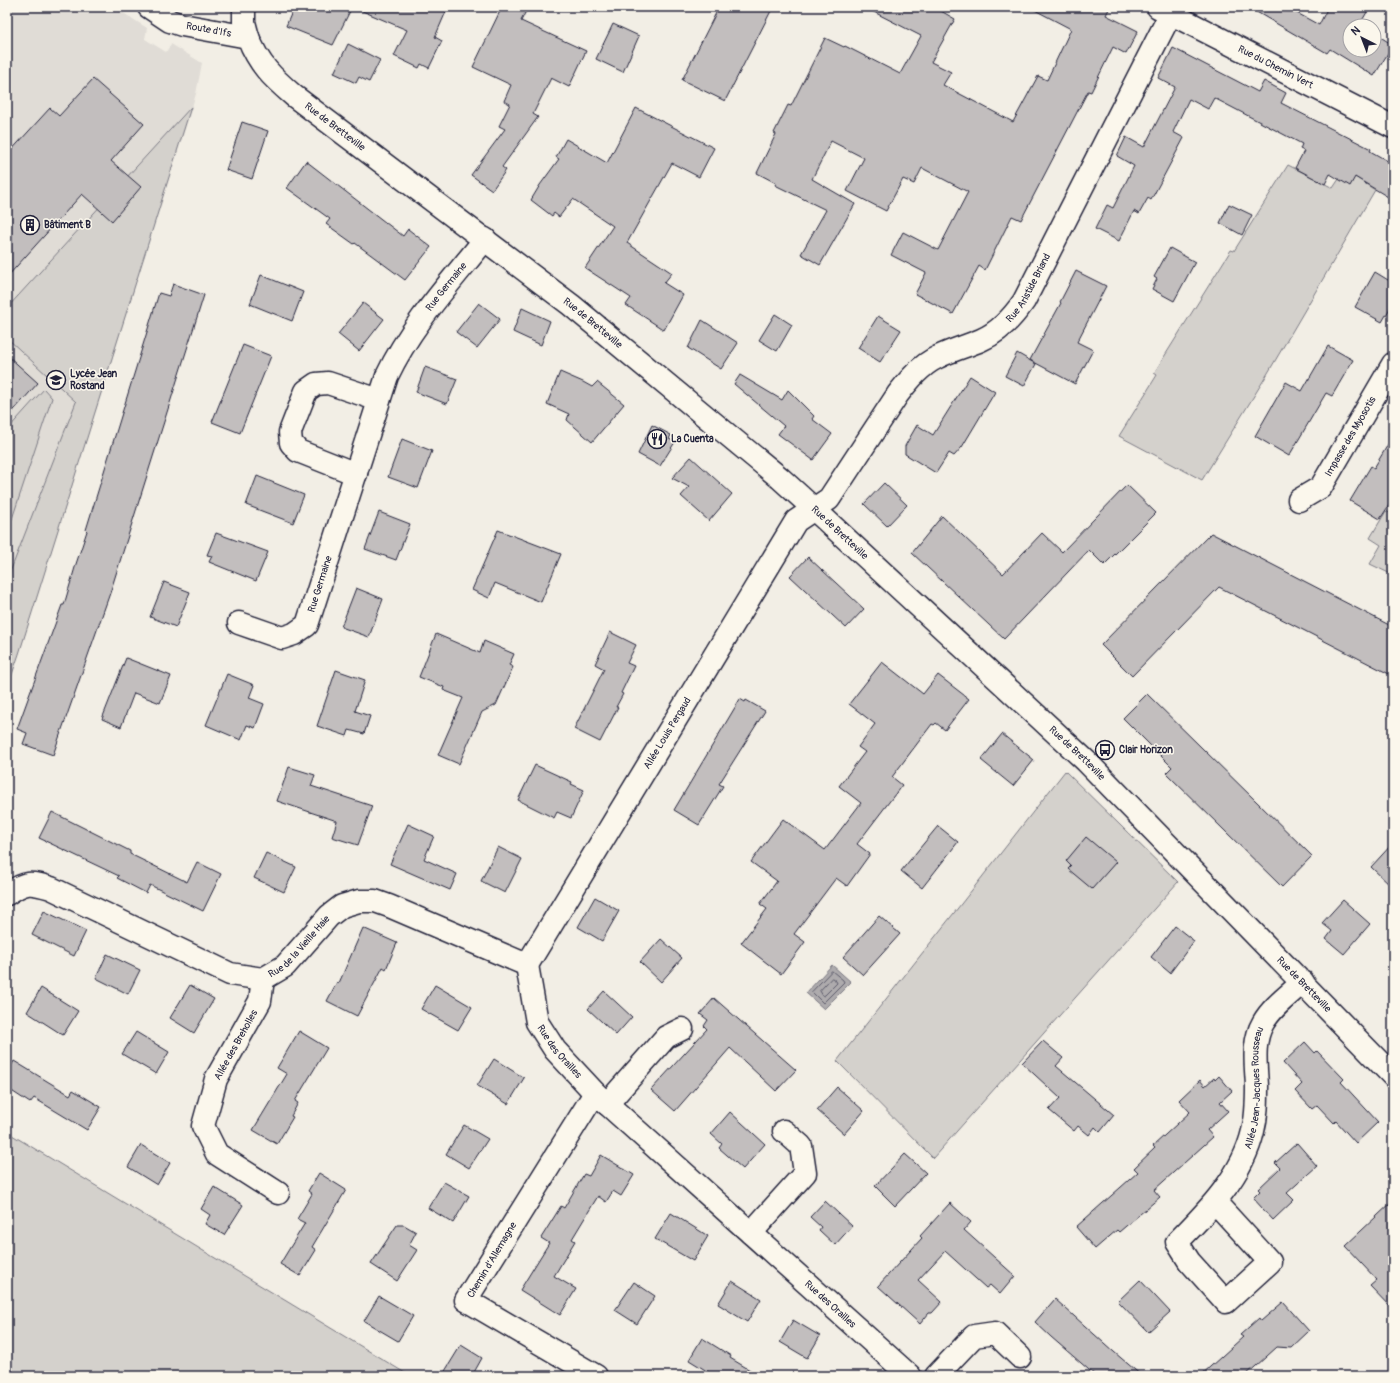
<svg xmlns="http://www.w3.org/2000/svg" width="1400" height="1383" font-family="Pangolin,sans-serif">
	<rect width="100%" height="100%" fill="#f2eee5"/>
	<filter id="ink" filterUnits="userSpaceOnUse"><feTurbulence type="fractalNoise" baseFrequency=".025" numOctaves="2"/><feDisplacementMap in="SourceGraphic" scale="8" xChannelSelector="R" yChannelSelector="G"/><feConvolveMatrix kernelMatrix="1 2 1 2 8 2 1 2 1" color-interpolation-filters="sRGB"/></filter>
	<g filter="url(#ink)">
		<path fill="#e0dcd6" d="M7,7h107l33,21 -2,11 21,13 5,-8 31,19 -6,31 -177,560 -12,35z"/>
		<path fill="#d4d1cc" stroke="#7b7a84" d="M191,107l-172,547 -12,35v-109l69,-178 -69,-64v-30z
			M1288,165l45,23 6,-9 16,-2 20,13 -110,188 -63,102 -83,-44 38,-61 -3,-2 77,-123 3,1z
			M44,389l8,9 -45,136v-104z
			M1386,511l7,4v60l-23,-11 11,-19 -11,-7z
			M1065,771l113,111 -245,276 -96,-97 117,-148z
			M7,1132l403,244h-403z"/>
		<path fill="#aeabad" stroke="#76747f" d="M832,965l19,17 -27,27 -18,-16z"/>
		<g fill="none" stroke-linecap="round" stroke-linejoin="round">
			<path stroke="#5a5969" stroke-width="1" d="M832,971l11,9 1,2 -21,21 -11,-11z
				M832,978l4,3 1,2 -12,12 -2,1 -3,-5z"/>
		</g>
		<path fill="#c2bebe" stroke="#22223b" d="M294,7h58l-19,38 -47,-19z
			M353,7h95l-13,30 7,4 -13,27 -8,-4 -2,4 -25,-12 13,-26z
			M502,7h26l-7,14 65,30 -17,36 -18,-9 -18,36 5,3 -36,50 4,3 -14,20 -21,-15 34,-46 -6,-3 11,-22 -6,-3 7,-16 -38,-18z
			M719,7h54l-48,94 -43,-21z
			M864,7h70l21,12 -24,43 20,10 -8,13 70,37 25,-46 9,4 24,-51 -42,-22h81l-4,8 32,16 -12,23 -13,-7 -22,45 -3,-1 -67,129 -9,-4 -27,54 -6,-4 -26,48 -38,-20 11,-21 -35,-18 12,-23 35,18 30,-58 -46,-24 -8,16 -11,-5 -17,32 -39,-20 17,-33 -33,-17 -19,38 43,25 -35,61 -19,-11 25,-44 -51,-25 1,-2 -19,-10 19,-39 -2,-1 14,-28 3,1 34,-68 19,9 1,-1 55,28 21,-38z
			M1248,7h38l33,18 9,-18h42l-10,17 2,2h-12v24h24v-17l19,12 -19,31 -44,-27 -3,4z
			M613,24l26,12 -16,36 -27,-13z
			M348,44l32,16 -11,22 -10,-5 -3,6 -22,-10z
			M1173,48l85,44 6,-11 22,12 -5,10 90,46 -1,2 23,13v36l-38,-23 -5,9 -20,-12 -5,10 -30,-16 9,-17 -4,-2 2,-5 -88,-46 -6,11 -19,-10 -16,33 11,6 -33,62 -3,-2 -9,16 -5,-3 -15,30 -24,-12 12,-24 6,3 21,-42 -17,-10 9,-19 18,10 31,-60 -17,-9z
			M93,79l51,45 -33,37 30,26 -29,34 -30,-27 -75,83v-122l43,-47 9,8z
			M636,108l78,40 -15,29 -27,-14 -45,80 45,30 -8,10 19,12 -19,35 -38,-25 5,-7 -46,-30 28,-42 -40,-27 -14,18 -5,-4 -2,3 -21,-16 9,-15 19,-26 -3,-2 10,-18 41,24z
			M242,122l26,9 -16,48 -26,-9z
			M306,161l97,75 5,-7 23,18 -26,33 -50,-37 -1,1 -28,-20 4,-5 -43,-31z
			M1229,204l23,11 -10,20 -22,-12z
			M1170,248l25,14 -21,39 -22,-12 5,-10 -3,-2z
			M1076,271l30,15 -29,56 16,8 -18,34 -45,-24 31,-57 -1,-1z
			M1375,272l18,11v20l-11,19 -27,-15z
			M261,275l42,17 -11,29 -42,-17z
			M173,284l31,11 -94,298 -57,162 -30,-11 4,-11 -10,-4 45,-124h2l12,-41 11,-33 -1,-1 73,-237 10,3z
			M363,303l21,16 -25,32 -21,-17z
			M479,303l21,16 -23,29 -21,-16z
			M522,308l28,13 -9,24 -28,-13z
			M775,314l17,11 -15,26 -18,-11z
			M878,316l23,14 -21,32 -22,-14z
			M702,320l36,23 -17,26 -33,-21z
			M243,345l28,11 -31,77 -28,-11z
			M1328,346l25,14 -21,36 -6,-3 -37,63 -34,-20 31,-54 16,9z
			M1017,353l19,11 -12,22 -19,-10z
			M7,355l31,28 -31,35z
			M425,367l32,12 -10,25 -31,-12z
			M560,372l23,10 9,5 5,-5 27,22 -32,38 -25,-22 2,-6 -22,-10z
			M740,375l42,25 6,-10 26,26 -2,3 20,15 -19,26 -35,-26 6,-8 -50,-42z
			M970,376l25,16 -33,55 -8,9 -5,-3 -13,20 -31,-19v-8l12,-21 16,10z
			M652,425l19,10 -2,4 6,3 -15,24 -22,-12z
			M1393,436v63l-13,20 -30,-18 21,-35 3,2z
			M402,439l30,12 -14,37 -30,-11z
			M691,457l41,37 -23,27 -28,-25 8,-9 -17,-9z
			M257,476l47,19 -11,28 -47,-18z
			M884,483l23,22 -20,21 -23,-22z
			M1127,485l29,28 -52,52 -15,-15 -85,89 -92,-86 30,-37 61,58 39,-41 20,19z
			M379,512l31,12 -14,36 -31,-11z
			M498,530l63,24 -20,48 -46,-19 -6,15 -17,-8z
			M216,533l52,19 -12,29 -47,-19 3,-6 -5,-1z
			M1211,533l182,94v49l-174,-89 -87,89 -31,-31z
			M808,557l56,52 -18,19 -56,-52z
			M164,582l26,10 -14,35 -26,-10z
			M356,588l27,11 -14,38 -28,-10z
			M610,632l26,13 -9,18 7,3 -13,27 2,1 -7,13h2l-18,35 -26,-13 30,-60 -9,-5z
			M436,634l44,19 4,-12 30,13 -5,11 4,2 -17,38 -14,7 -23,52 -21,-9 25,-57 -20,-8 1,-3 -25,-10z
			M126,658l45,18 -11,27 -26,-10 -13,34 -19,-8z
			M882,662l41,32 15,-19 31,24 -24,31 -9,-7 -2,2 -2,-1 -40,53 10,8 -45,59 13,10 -23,32 -11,-8 -42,56 11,8 -24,32 -40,-31 26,-34 -7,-5 17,-23 -26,-19 32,-43 42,31 36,-47 -22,-17 26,-34 -7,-5 17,-23 -26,-20z
			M336,670l29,10 -10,31 15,5 -6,18 -15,-4 -2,6 -30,-10z
			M227,674l27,11 -5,13 15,6 -9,24 -8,-3 -6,15 -35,-15z
			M1147,694l165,162 -30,31 -116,-114 6,-6 -49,-49z
			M740,699l5,3 1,-2 19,11 -46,73 4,2 -24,39 -25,-15z
			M1002,734l32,26 -21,26 -32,-26z
			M535,765l37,17 -1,2 13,6 -13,28 -14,-6 -3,6 -36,-18z
			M289,767l26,8 -4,11 61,20 -14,39 -26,-8 5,-16 -60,-20z
			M52,812l78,39v3l57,28 10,-20 24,12 -18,37 -53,-26 -4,8 -29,-15 2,-2 -80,-38z
			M408,824l26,12 -10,23 33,15 -7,16 -60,-26z
			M938,826l20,16 -36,46 -21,-17z
			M1086,837l30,25 -24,27 -24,-20 3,-3 -5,-5z
			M1393,843v45l-22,-21z
			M498,847l24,12 -17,34 -24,-12z
			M266,853l30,14 -12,25 -30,-14z
			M595,897l24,14 -17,30 -24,-14z
			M1343,900l27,24 -26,30 -18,-15 6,-8 -10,-8z
			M44,911l42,20 -12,25 -42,-21z
			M879,916l21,18 -37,41 -20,-18z
			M1175,926l19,15 -24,32 -19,-16z
			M363,928l34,15 -11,26 -3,-2 -26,49 -30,-15 10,-19 2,1z
			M661,939l21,19 -21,24 -21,-20z
			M107,954l33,16 -12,24 -32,-16z
			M190,985l24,14 -20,34 -24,-15z
			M435,985l37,22 -14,23 -37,-21z
			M41,988l37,23 -15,24 -36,-23z
			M604,991l28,26 -16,18 -28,-26z
			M714,998l82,72 -20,21 -46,-43 -55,63 -24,-21 56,-61 -3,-3 4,-6 -8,-6z
			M299,1031l28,17 -32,53 3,2 -7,13 2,1 -16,27 -24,-14 34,-56 -10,-6z
			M136,1032l33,20 -13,22 -34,-20z
			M1043,1041l20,17 -7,8 58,49 -14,17 -5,-5 -6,8 -11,-9 -4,5 -25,-21 11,-12 -38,-35z
			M1305,1042l10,11 2,-2 27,28 -3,3 37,40 -22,21 -20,-22 -2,2 -17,-18 -5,4 -17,-18 7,-7 -19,-21z
			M494,1059l30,19 -16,26 -31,-18z
			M14,1061l56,34 3,-5 28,17 -14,23 -53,-32 -4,5 -23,-15v-15z
			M1219,1076l13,15 -12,11 8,9 -21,19 6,7 -59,53 6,7 -41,35 -2,-2 -22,19 -19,-22 62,-55 -4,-4 21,-20 -2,-2 37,-34 -11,-12 21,-20 5,6 9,-8 1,2z
			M837,1087l27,24 -20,23 -27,-24z
			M730,1112l35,32 -22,25 -24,-21 3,-4 -11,-10z
			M464,1125l24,14 -19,29 -23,-14z
			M1297,1143l20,23 -30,27 7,7 -21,20 -20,-22 7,-7 -2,-2 22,-21 -5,-5z
			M141,1145l29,18 -13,22 -29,-18z
			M905,1154l21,19 -31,33 -20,-20z
			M601,1155l33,20 -13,21 -8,-5 -7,11 -8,-6 -26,43 3,2 -21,35 22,13 -16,26 -40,-25 29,-47 -8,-5 20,-32 3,2 20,-34 5,2z
			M319,1173l27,17 -34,57 4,3 -16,26 -20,-12 25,-41 -8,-4 15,-25 -4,-3z
			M444,1182l25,14 -16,27 -25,-15z
			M214,1187l29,18 -19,30 -19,-11 5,-9 -9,-6z
			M825,1201l27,25 -17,19 -16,-15 2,-3 -11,-10z
			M1393,1201v109l-23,-24 7,-6 -32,-34z
			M950,1203l21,19 -7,8 51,46 -15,18 -10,-9 -4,3 -41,-37 -27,29 24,22 -10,11h-3l-9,11 -42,-38 44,-48 -2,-2z
			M671,1213l37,23 -15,25 -38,-22z
			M397,1225h7l12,7 -7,13 8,5 -20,31 -26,-17z
			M1140,1280l30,32 -22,20 -30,-31z
			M732,1281l29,18 -14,23 -29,-18z
			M634,1282l21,14 -18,28 -22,-14z
			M379,1296l34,20 -15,25 -34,-20z
			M1055,1299l59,53 28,24h-46l-45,-39 -16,-15z
			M1283,1302l26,29 -18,17 -14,-1 -32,29h-45l43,-39 -3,-2 19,-17 2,3z
			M793,1320l27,16 -13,22 -27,-16z
			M702,1338l29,18 -1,2 30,18h-45l-26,-16z
			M461,1345l21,13 -10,18h-30z"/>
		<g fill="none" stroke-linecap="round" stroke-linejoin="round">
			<defs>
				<g id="minor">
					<path d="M244,7v15l4,15"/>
					<path id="s1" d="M1158,7l235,120"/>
					<path d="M356,474l-58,-23 -7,-8 -1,-11 16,-41 10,-7 12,-1 51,17"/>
					<path id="s2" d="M1299,500l22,-13 72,-123"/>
					<path id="s3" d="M239,623l43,15 12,-4 13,-9 80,-249c24,-51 63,-93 98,-137"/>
					<path id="s4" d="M7,894c19,-13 23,-12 44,-6l179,86 33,5 22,-13 44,-50 13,-10 17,-5h16l14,5 138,59"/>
					<path id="s5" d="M527,965l269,-444 33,-22 69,-105c11,-14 23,-29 40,-37 14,-7 29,-11 43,-17 19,-8 32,-23 43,-39l150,-294"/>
					<path id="s6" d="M527,965l10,57 18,28 40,43 315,283"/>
					<path d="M263,979l-3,22 -44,78 -13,47 14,28 61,39"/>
					<path d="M595,1093l-129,207 130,76"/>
					<path d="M607,1104l59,-67 16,-8"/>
					<path id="s7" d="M1215,1202l55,60 -44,40 -37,-41 -12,-19c31,-31 66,-67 76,-111 4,-15 4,-30 4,-45 -1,-21 -5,-44 6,-63 9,-16 26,-28 40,-41"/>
					<path d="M751,1233l54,-60 -4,-27 -17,-15"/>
					<path d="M936,1376l38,-40 21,-3 25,24"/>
				</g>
				<g id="major">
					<path id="s8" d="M149,7l21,14 12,4 66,12c11,28 24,40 46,59l277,209 209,173 34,31 272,252 307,315"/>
				</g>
			</defs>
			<use href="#minor" stroke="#22223b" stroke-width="25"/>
			<use href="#major" stroke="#22223b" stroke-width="25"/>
			<use href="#minor" stroke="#fbf7ec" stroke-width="22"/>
			<use href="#major" stroke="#fbf7ec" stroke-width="22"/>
		</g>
	</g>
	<defs>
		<symbol id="building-ring" viewBox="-11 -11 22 22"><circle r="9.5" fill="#fbf7ec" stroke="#22223b" stroke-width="1.5"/><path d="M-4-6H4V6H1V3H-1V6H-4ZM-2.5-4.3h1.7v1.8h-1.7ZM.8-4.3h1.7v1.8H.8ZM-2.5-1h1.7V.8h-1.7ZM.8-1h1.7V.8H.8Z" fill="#22223b"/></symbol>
		<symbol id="school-ring" viewBox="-11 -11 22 22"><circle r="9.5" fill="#fbf7ec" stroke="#22223b" stroke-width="1.5"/><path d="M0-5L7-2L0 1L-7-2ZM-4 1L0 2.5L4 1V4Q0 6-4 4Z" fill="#22223b"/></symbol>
		<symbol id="restaurant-ring" viewBox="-11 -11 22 22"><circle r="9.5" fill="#fbf7ec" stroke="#22223b" stroke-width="1.5"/><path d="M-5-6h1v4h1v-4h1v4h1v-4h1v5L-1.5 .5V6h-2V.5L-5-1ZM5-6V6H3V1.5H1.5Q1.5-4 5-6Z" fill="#22223b"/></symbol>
		<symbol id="bus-ring" viewBox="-11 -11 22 22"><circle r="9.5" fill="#fbf7ec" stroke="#22223b" stroke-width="1.5"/><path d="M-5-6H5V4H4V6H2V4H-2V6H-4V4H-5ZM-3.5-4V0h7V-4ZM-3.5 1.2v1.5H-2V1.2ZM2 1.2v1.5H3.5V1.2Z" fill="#22223b"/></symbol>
	</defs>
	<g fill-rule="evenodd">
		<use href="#building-ring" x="19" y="214" width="22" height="22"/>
		<use href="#school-ring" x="45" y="369" width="22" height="22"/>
		<use href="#restaurant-ring" x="646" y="428" width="22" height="22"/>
		<use href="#bus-ring" x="1094" y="739" width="22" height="22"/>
	</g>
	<g text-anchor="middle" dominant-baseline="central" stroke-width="3" stroke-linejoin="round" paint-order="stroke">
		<g font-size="10" fill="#22223b" stroke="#fbf7ec">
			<text stroke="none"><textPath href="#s8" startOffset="65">Route d'Ifs</textPath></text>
			<text stroke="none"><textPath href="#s1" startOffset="132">Rue du Chemin Vert</textPath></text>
			<text stroke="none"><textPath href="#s8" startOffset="232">Rue de Bretteville</textPath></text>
			<text stroke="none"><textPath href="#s3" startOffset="443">Rue Germaine</textPath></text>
			<text stroke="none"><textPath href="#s5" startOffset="858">Rue Aristide Briand</textPath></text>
			<text stroke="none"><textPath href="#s8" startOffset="556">Rue de Bretteville</textPath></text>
			<text stroke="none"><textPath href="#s2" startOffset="84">Impasse des Myosotis</textPath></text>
			<text stroke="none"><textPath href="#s8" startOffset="880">Rue de Bretteville</textPath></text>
			<text stroke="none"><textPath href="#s3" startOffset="117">Rue Germaine</textPath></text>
			<text stroke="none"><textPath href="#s5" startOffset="271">Allée Louis Pergaud</textPath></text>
			<text stroke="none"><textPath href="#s8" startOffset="1204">Rue de Bretteville</textPath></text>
			<text stroke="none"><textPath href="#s4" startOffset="328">Rue de la Vieille Haie</textPath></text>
			<text stroke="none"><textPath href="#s8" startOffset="1528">Rue de Bretteville</textPath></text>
			<text transform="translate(236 1045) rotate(-61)">Allée des Breholles</text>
			<text stroke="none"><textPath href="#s6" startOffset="95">Rue des Orailles</textPath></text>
			<text stroke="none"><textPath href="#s7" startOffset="398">Allée Jean-Jacques Rousseau</textPath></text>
			<text transform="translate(492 1260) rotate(-59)">Chemin d'Allemagne</text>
			<text stroke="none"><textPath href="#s6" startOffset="466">Rue des Orailles</textPath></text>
		</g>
		<g font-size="10" font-weight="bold" fill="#22223b" stroke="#fbf7ec" text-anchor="start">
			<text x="44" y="225">Bâtiment B</text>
			<text x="70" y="374">Lycée Jean<tspan x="70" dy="12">Rostand</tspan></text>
			<text x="671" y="439">La Cuenta</text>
			<text x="1119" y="750">Clair Horizon</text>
		</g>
	</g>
	<rect width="1400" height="1383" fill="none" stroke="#fbf7ec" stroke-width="24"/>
	<rect x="12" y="12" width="1376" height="1359" fill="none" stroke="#22223b" stroke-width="1.5" filter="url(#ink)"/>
	<g transform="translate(1362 38) rotate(318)"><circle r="19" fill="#fbf7ec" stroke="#a4a2a5"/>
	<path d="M0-3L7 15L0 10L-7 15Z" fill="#22223b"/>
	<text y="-6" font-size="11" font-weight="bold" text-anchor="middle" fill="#22223b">N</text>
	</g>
</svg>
